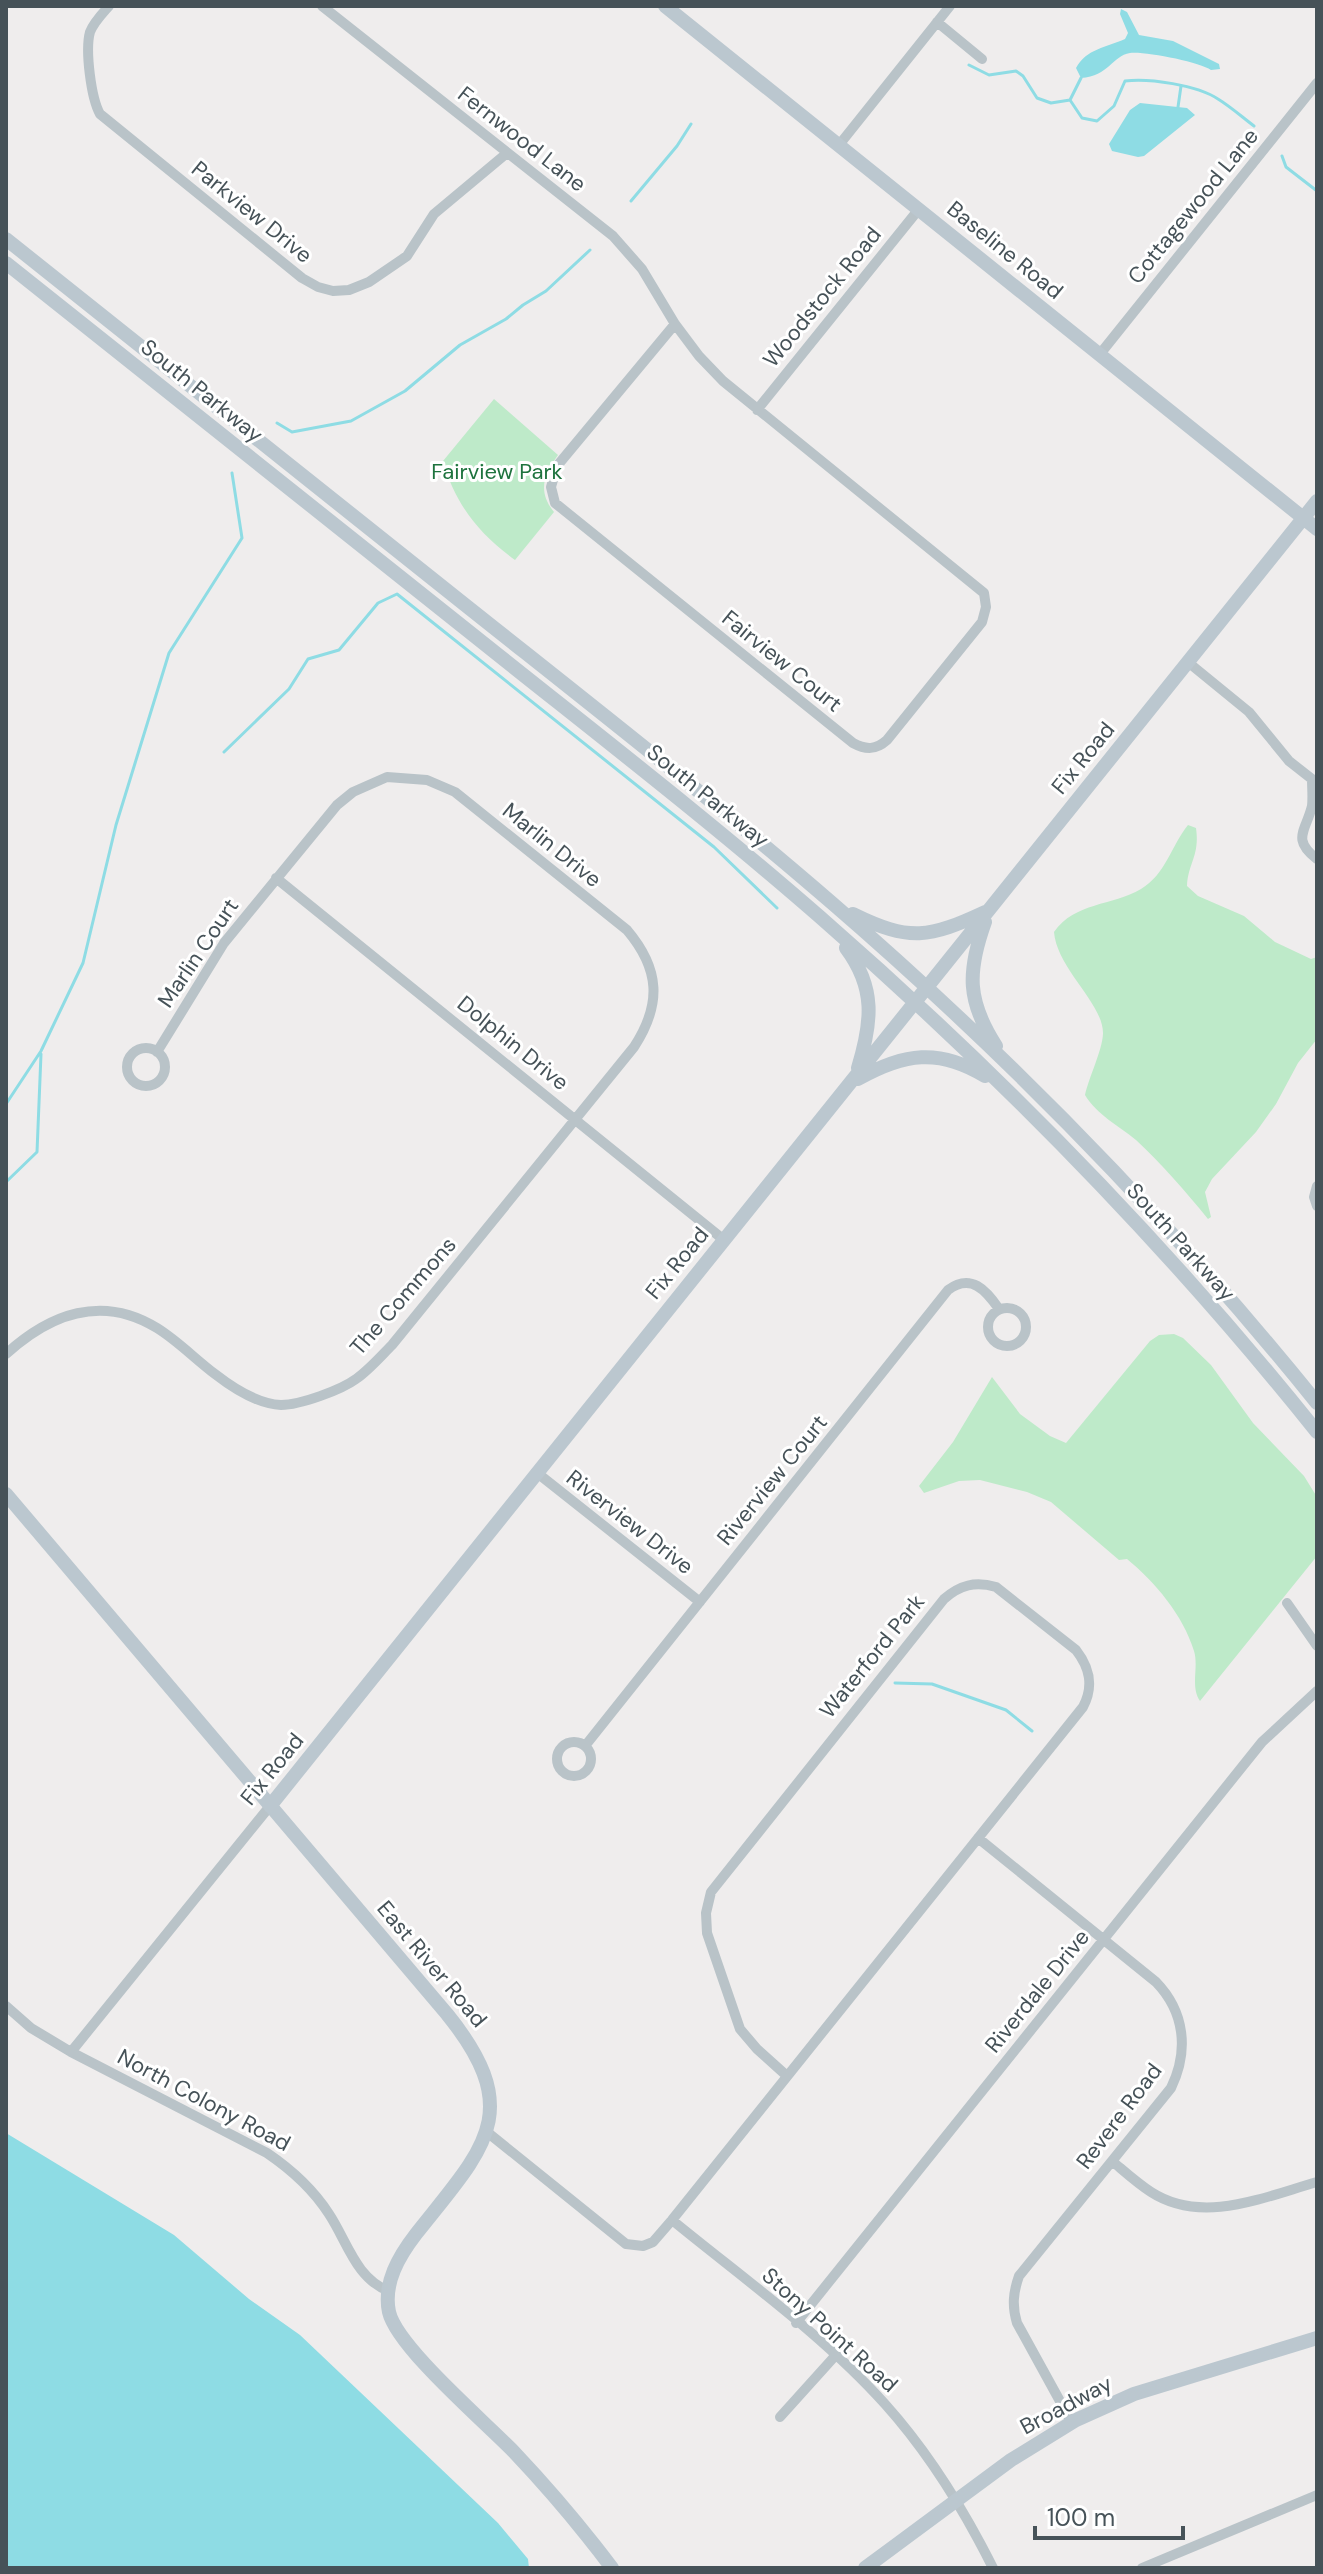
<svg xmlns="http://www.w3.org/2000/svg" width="1323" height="2574" font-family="'DM Sans',sans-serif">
	<rect width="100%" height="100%" fill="#efeded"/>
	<path fill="#beeac9" d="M494,399l64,56c-14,19 -21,36 -4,57l-39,48c-36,-26 -60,-56 -72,-99z
		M1188,825l8,3c4,28 -8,35 -9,58l11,10 46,20 31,26 36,17 6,-2v82l-19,24 -22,41 -20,28 -44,47 -7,13 6,25 -3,2c-22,-27 -46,-55 -72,-79 -18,-15 -39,-25 -51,-45 4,-18 17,-44 18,-61 1,-30 -46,-65 -49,-102 21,-30 58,-26 87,-43 25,-15 30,-43 47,-64z
		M1174,1334l9,4 28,27 42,58 51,53 13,21v59l-117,145c-10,-14 -1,-34 -6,-50 -11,-36 -39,-69 -67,-92l-8,1 -68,-58 -24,-10 -47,-12 -21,1 -35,12 -5,-7 34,-44 39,-65 28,37 30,22 16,7 84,-102 9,-6z"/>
	<path fill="#8edce4" d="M1121,9l6,3 12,23 34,6 46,23 1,5 -9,1c-11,-8 -67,-19 -81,-17 -18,3 -21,23 -49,25l-5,-10c10,-19 31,-21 49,-29l3,-6 -8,-19z
		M1140,103l47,5 8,7 -51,41 -6,1 -26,-6 -3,-7 21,-34z
		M6,2133l168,102 75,64 51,36 198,188 30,36 1,9h-523z"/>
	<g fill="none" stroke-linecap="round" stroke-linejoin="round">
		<path stroke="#8edce4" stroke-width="3" d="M969,65l20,10 27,-4 7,5 14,22 14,5 19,-3 12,18 15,3 17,-15 11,-25c24,-3 72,4 93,18 13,8 24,18 36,27
			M1070,100l11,-22
			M1178,107l3,-21
			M1282,156l4,11 31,24
			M631,201l46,-55 14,-22
			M277,423l15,9 59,-11 54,-30 55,-46 46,-26 17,-14 23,-14 44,-41
			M224,752l65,-63 19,-30 31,-9 39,-47 19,-9 317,253 63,61
			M6,1104l35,-53 42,-88 33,-138 53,-172 73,-115 -10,-65
			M6,1182l31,-30 4,-98
			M895,1683l37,1 74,26 26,21"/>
		<path stroke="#b9c3c8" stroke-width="10" d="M109,6c-7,8 -15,16 -19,26 -5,18 1,66 10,82l202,164 16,9 15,4 16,-1 20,-8 38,-26 27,-42 73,-61
			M322,6l291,230 29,33 33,55
			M937,22l45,37
			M839,145l111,-139
			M675,324l24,32 24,25 261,212 2,14 -4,15 -95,118c-11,10 -21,10 -34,3l-298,-240 -4,-16 6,-21z
			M1100,354l217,-271
			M757,410l162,-201
			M1189,663l60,49 40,49 28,22
			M1312,779c0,8 1,19 0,27 -6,25 -21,33 5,53
			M276,878l448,362
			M127 1067a19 19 0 1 1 38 0a19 19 0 1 1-38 0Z
			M1317,1186l-3,11 3,9
			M988 1327a19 19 0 1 1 38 0a19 19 0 1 1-38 0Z
			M6,1354c44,-40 96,-60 151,-26 21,13 38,31 58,46 18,14 42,30 66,31 19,0 60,-15 75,-26 13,-9 25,-23 36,-34l242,-298c28,-43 26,-78 -7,-117l-172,-138 -28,-12 -40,-3 -34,15 -16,13 -113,138 -67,109
			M536,1472l164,130
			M1287,1603l30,43
			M557 1759a17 17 0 1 1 34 0a17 17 0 1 1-34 0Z
			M585,1746l363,-456c23,-17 38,0 51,19
			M978,1838l178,144c29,30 33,69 15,106l-152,188c-6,17 -7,30 -2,47l55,100
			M6,2006l25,22 40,24 196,101c25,17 46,36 62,61 18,27 27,65 60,77
			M71,2052l199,-246
			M487,2132l139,112 17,2 10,-4 19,-22 411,-513c11,-21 7,-39 -7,-57l-80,-63c-21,-6 -36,-2 -52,12l-233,293 -5,21 1,20 33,96 17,20 30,27
			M1112,2161c12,10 25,22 39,31 51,33 113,5 166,-10
			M672,2220c72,59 151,115 213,184 44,49 79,106 108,164
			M796,2323l466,-581 55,-51
			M780,2417l55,-61
			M1142,2568l175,-73"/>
		<path stroke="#bbc7cf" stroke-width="14" d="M665,6l652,523
			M6,239c154,123 308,246 463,369 122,97 245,193 363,295 176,152 339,319 485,500
			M6,263c157,125 314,250 471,375 115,92 232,182 343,279 180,157 348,329 497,515
			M853,914c57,28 76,24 132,-2
			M985,922c-18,50 -18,79 11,124
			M846,948c30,40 26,74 12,120
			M858,1079c46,-26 81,-31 127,-3
			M6,1494l441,520c80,99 36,135 -31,220 -17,22 -33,49 -27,78 8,35 96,110 125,140 34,36 68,76 98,116
			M270,1806l1047,-1305
			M865,2568l146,-108 65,-40 58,-26 183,-56"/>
	</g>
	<g text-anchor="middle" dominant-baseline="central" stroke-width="6" stroke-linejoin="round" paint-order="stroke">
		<g font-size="22" fill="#465258" stroke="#fff">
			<text transform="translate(522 139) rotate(38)">Fernwood Lane</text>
			<text transform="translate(1193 206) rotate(-51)">Cottagewood Lane</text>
			<text transform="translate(252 212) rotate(39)">Parkview Drive</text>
			<text transform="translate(1005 250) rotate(39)">Baseline Road</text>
			<text transform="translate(822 297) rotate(-51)">Woodstock Road</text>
			<text transform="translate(202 391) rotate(39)">South Parkway</text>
			<text transform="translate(782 661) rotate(39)">Fairview Court</text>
			<text transform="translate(1083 758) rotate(-51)">Fix Road</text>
			<text transform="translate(708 796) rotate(39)">South Parkway</text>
			<text transform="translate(552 845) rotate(39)">Marlin Drive</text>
			<text transform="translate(198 953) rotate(-56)">Marlin Court</text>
			<text transform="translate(513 1043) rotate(39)">Dolphin Drive</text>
			<text transform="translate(1181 1242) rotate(48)">South Parkway</text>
			<text transform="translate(677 1263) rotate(-51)">Fix Road</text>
			<text transform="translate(403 1296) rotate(-49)">The Commons</text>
			<text transform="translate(772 1480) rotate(-51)">Riverview Court</text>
			<text transform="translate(630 1522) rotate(38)">Riverview Drive</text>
			<text transform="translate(872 1656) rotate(-51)">Waterford Park</text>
			<text transform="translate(272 1769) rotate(-51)">Fix Road</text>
			<text transform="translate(432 1964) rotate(50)">East River Road</text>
			<text transform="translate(1037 1991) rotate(-51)">Riverdale Drive</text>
			<text transform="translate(204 2100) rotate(28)">North Colony Road</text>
			<text transform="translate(1119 2116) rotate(-53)">Revere Road</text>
			<text transform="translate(830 2330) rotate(42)">Stony Point Road</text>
			<text transform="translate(1066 2405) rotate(-28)">Broadway</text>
		</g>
		<g font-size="22" fill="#1e733e" stroke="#fff">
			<text x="497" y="471">Fairview Park</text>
		</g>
	</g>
	<rect width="1323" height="2574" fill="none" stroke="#465258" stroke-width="16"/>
	<path d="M1035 2526v12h148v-12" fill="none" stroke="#465258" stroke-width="4"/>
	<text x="1047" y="2526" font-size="24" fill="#465258" stroke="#ffffff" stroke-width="6" paint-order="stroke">100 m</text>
</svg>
